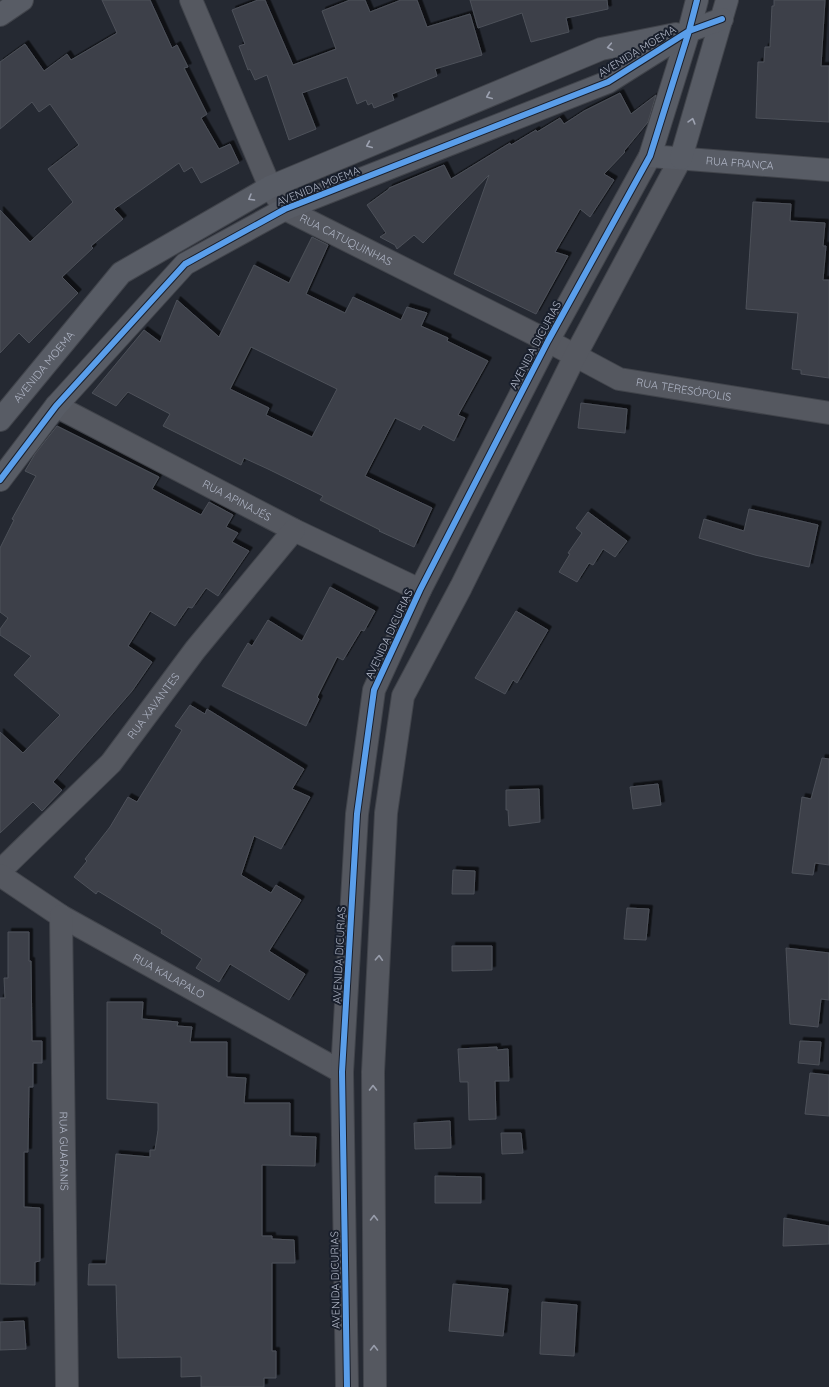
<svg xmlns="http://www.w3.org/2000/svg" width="829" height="1387" font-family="Quicksand,sans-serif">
	<defs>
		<filter id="shadow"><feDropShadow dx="3.5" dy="-3.5" stdDeviation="0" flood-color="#0009"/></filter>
	</defs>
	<rect width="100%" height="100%" fill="#252932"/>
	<path fill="#3d4048" stroke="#4d515a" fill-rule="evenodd" filter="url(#shadow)" d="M102,0h48l22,48 5,-3 11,22 -4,1 23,46 -6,4 18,31 11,-5 9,19 -38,20 -9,-16 -8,5 -5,-9 -65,46 9,10 -32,27 2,2 -31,29 16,16 -49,50 -10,-10 -19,20v-143l30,32 43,-40 -25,-33 31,-24 -29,-41 -11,8 -7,-10 -32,27v-67l25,-18 19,27 23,-17 4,6 46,-27z
		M258,0h7l28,65 43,-16 -14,-38 28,-11h15l5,12 31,-12h16l10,27 43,-13 12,41 -47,14 2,7 -45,18 2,6 -20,8 -2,-5 -4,2 -2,-5 -9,4 -10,-27 -45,16 14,36 -27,11 -22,-65 -12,5 -5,-11 -2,1 -9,-24 6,-2 -13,-34z
		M470,0h137l1,9 -42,9 3,14 -38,10 -9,-29 -44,15z
		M774,0h51l-4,66h8v56l-73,-4 2,-56h6l1,-15h5l2,-41h2z
		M620,93l11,21 25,-19 -8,27 -24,29 1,1 -21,22 10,6 -24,37 -10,-8 -25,43 13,4 -32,58 -82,-40 35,-99 -66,68 -9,-8 -17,14 -2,-4 -15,-8 6,-4 -19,-28 22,-16v-1l55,-23 7,14 59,-36 1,2 25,-15 1,2 23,-14 4,6 20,-13z
		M753,202l38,2 -1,17 35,2 -2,23h3l-3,34h6v98l-28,-4v-4l-9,-1 6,-56 -52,-4z
		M312,237l16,8 -22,49 39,19 8,-16 48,23 6,-13 20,6 -6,13 27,12 -1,3 41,20 -30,54 7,3 -11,23 -31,-16 -3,5 -25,-12 -30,58 67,32 -18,39 -35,-16 1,-1 -60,-30 3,-4 -55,-27 -24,-11 -3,7 -78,-39 7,-12 -42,-22 -12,14 -24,-13 52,-63 16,12 17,-42 42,37 35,-72 35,18zM251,347l86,42 -25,48 -46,-22 3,-7 -39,-19z
		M581,403l46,6 -2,24 -47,-5z
		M57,426l102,51 -7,12 49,26 8,-13 24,13 -7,12 12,6 -6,9 17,9 -31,45 -12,-8 -14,20 -4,-1 -13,19 -25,-15 -22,35 24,16 -20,29 -79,91 9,8 -20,21 -9,-9 -33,31v-101l23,21 37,-38 -46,-40 17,-19 -31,-21v-6l8,-11 -8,-6v-64l14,-28 -2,-1 24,-43 -11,-5 10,-17z
		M749,509l69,16 -9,42 -54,-12 -56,-17 5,-19 40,12z
		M588,512l39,29 -12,16 -12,-8 -10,16 -4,-2 -12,19 -18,-10 11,-18 -2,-1 14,-20 -6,-5z
		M330,587l45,24 -11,20 -3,-1 -18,30 -6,-3 -20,40 2,2 -13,27 -84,-40 26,-43 4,3 16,-26 34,21z
		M516,611l32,19 -31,53 -4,-3 -8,14 -30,-16z
		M190,705l15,9 2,-5 97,60 -12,20 18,8 -29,52 -27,-13 -13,39 30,18 5,-8 25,15 -32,51 36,23 -16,26 -59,-36 -11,18 -23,-14 6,-9 -41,-26 1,-3 -64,-39 -2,3 -22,-17 13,-16 -2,-2 25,-32 18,-30 9,5 45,-72 -7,-4z
		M822,758l7,1v106l-14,-2 -2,12 -21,-2 10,-76 9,2z
		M658,784l3,21 -28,4 -3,-22z
		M539,789l1,33 -31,4 -1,-16h-2v-20z
		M453,870l22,1 -1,23h-22z
		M627,908l22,1 -3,31 -22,-1z
		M8,932h21v29h2l1,80h10v22h-9v24h-4l-1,65h-4v55l16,1v53l-5,1v23l-35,-1v-286h5l-1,-20h4z
		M452,946h40v24l-40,1z
		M786,948l43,5v47l-8,-1 -3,28 -28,-3z
		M107,1002h36l-1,17 36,3 -1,4 15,1 -2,15h37v35l19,1 -2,25h46v33l26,1 -1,29 -53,-1v71h10v3l22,1 1,23h-23v88h4v27h-12v9h-63v-11l-20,1v-20l-63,1 -2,-73h-28l1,-21h17l10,-110 34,3v-7h5l3,-20v-27l-51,-4z
		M800,1041l21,1 -2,23 -21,-2z
		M497,1047v3l11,-1 1,32h-14l1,38 -27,1 -1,-38h-8l-2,-33z
		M810,1073l19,2v41l-24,-2z
		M450,1121l1,27 -36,1 -1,-26z
		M501,1133h20l2,20 -21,1z
		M435,1176l46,1v26h-46z
		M784,1218l45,8v18l-46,2z
		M453,1284l55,5 -5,47 -54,-5z
		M542,1302l35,3 -3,51 -34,-2z
		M24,1321l2,28 -26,1v-28z"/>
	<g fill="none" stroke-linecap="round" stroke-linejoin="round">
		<defs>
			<g id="street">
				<path id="s1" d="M191,0l79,187 15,22 263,132 71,38 210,34"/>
				<path id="s2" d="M56,406l238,124 126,60"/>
				<path id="s3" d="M0,871l111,-108 84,-113 99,-120"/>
				<path id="s4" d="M0,875l61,41 281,156"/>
				<path id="s5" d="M61,916l6,471"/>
				<path d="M347,1387l-5,-315 15,-258 17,-124 46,-100 128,-249 102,-185"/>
				<path d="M375,1387l-2,-315 13,-259 17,-117 58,-109 114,-231 106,-198"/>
			</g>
			<g id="secondary">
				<path id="s6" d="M697,0l-8,31 -39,125 179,14"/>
				<path d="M0,15l22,-15"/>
				<path d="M681,158l46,-158"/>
				<path id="s7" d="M0,420l121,-147 149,-86 331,-138 75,-15"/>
				<path d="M0,480l56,-74 129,-142 100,-55 323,-127 81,-51 33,-12"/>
			</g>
		</defs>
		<use href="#street" stroke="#41444b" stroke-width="24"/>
		<use href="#secondary" stroke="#41444b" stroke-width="24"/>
		<use href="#street" stroke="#555860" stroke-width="22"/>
		<use href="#secondary" stroke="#585c65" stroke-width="22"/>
		<defs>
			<path id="cycleway" d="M0,480l56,-74 129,-142 100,-55 323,-127 81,-51 33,-12
				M347,1387l-5,-315 15,-258 17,-124 46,-100 128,-249 102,-185 39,-125 8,-31"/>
		</defs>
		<use href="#cycleway" stroke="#191f2c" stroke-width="8"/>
		<use href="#cycleway" stroke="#5a9eea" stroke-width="6"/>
	</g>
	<defs><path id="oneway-chevron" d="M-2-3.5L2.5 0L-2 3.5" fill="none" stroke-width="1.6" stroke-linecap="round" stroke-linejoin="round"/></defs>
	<g stroke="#9da2b1">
		<use href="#oneway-chevron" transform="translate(610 47) rotate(169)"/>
		<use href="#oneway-chevron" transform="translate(489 96) rotate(157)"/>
		<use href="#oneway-chevron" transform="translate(692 121) rotate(-74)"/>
		<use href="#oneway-chevron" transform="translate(369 145) rotate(157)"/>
		<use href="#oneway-chevron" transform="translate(251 198) rotate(150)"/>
	</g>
	<g stroke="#989dab">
		<use href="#oneway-chevron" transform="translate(379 958) rotate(-87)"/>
		<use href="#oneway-chevron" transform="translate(373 1088) rotate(-90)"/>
		<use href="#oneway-chevron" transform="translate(374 1218) rotate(-90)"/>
		<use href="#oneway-chevron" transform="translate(374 1348) rotate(-90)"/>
	</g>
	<g text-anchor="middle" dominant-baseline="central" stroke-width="4" stroke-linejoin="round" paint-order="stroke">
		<g font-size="11" fill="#aeb4c4" stroke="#191f2c">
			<text transform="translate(637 51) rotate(-31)">AVENIDA MOEMA</text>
			<text stroke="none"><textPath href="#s6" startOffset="253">RUA FRANÇA</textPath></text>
			<text transform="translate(318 186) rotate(-22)">AVENIDA MOEMA</text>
			<text stroke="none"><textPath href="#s1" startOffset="298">RUA CATUQUINHAS</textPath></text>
			<text transform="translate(535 345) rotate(-62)">AVENIDA DICURIAS</text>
			<text stroke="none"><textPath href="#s7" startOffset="69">AVENIDA MOEMA</textPath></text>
			<text stroke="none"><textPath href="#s1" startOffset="670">RUA TERESÓPOLIS</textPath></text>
			<text stroke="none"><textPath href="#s2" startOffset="204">RUA APINAJÉS</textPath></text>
			<text transform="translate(389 634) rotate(-65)">AVENIDA DICURIAS</text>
			<text stroke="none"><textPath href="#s3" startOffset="226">RUA XAVANTES</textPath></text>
			<text transform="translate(339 955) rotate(-87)">AVENIDA DICURIAS</text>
			<text stroke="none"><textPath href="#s4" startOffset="197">RUA KALAPALO</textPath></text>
			<text stroke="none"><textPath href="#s5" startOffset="235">RUA GUARANIS</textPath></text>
			<text transform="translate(335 1280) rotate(-91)">AVENIDA DICURIAS</text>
		</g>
	</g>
</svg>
